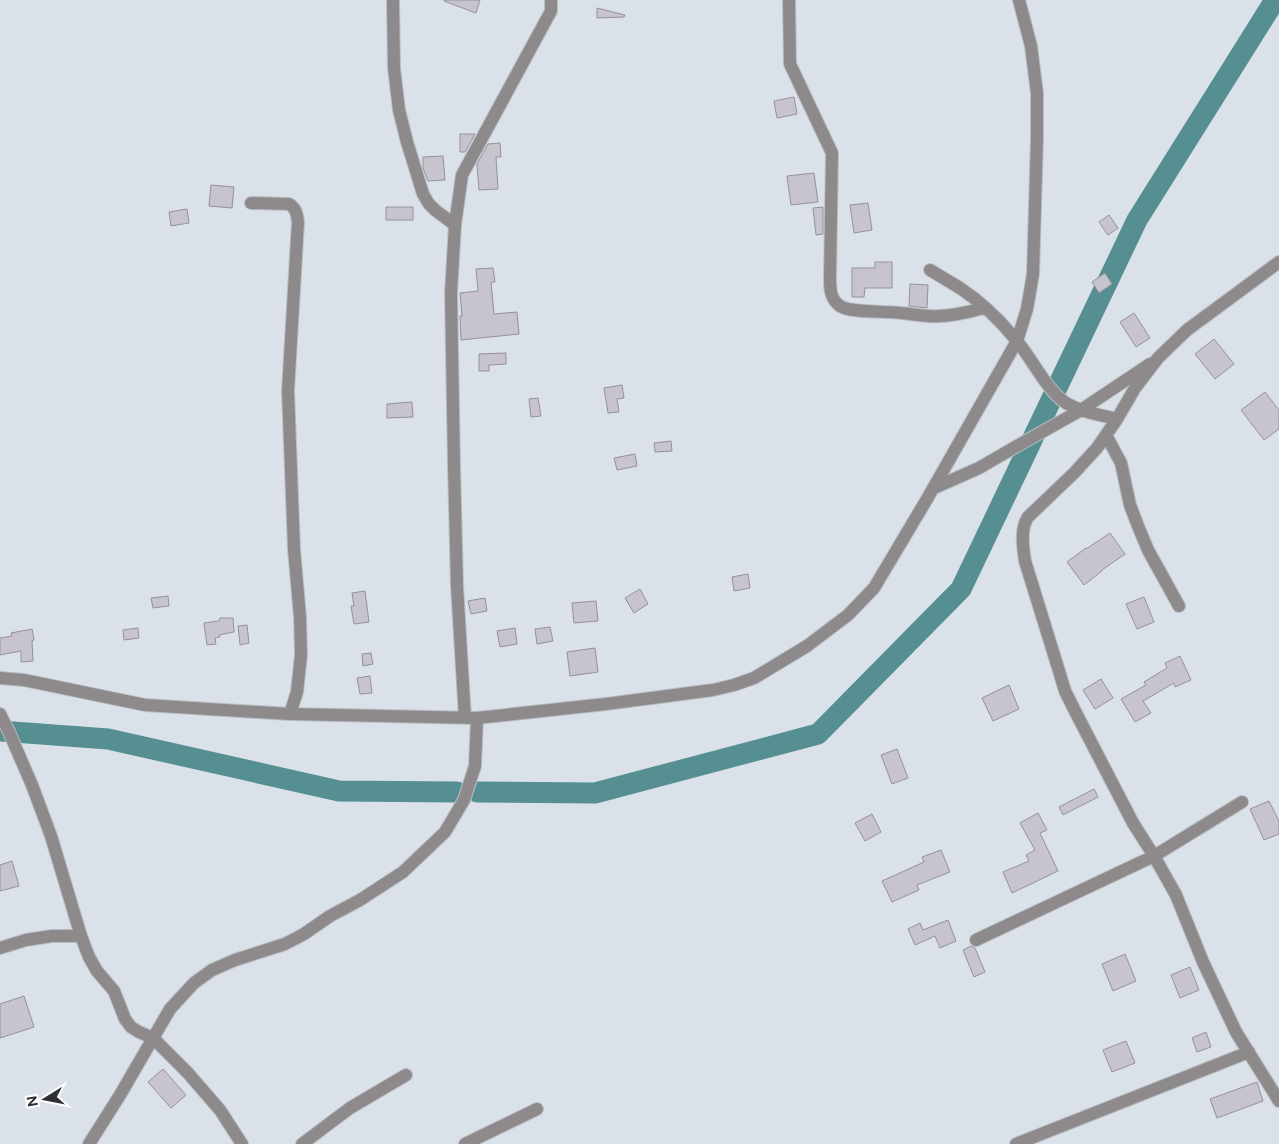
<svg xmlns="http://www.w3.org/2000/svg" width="1279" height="1144" font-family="Figtree,sans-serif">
	<rect width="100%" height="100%" fill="#dbe1e9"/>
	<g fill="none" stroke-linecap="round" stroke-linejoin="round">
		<path stroke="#558f92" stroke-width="21" d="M0,731l108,8 231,52 118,1
			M477,792l118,1 223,-59 143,-145 176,-369 138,-220"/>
	</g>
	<path fill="#c7c4cd" stroke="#94919a" d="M444,0h36l-4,13 -32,-12z
		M597,8l28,7 -1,2 -27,1z
		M794,97l3,17 -20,4 -3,-17z
		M460,134h15l-10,18h-5z
		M500,143l1,14h-5l2,32 -19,1 -2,-26 11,-20z
		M443,156l2,24 -17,1 -5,-13v-11z
		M814,173l4,29 -27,3 -4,-29z
		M211,185l23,2 -2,21 -23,-2z
		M868,203l4,27 -18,3 -4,-28z
		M386,207h27v13h-27z
		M823,207v27l-7,1 -3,-27z
		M187,209l2,14 -18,3 -2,-14z
		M1109,215l9,13 -10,7 -9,-13z
		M875,262h17v26h-27l-1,9h-12v-29h23z
		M493,268l2,14h-4l3,32 23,-2 2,22 -58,6 -1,-24h2l-2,-23 18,-2 -2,-22z
		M1105,273l7,11 -13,9 -7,-11z
		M910,284l18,1 -1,23 -18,-2z
		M1134,313l16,25 -14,9 -16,-25z
		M1214,339l20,25 -19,15 -20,-25z
		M506,353v11l-17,1v6h-10v-17z
		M622,385l2,13 -7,1 2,13 -11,1 -4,-25z
		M1265,392l14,18v19l-15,11 -23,-30z
		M538,398l3,18 -10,1 -2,-18z
		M412,402l1,15 -26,1v-14z
		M671,441l1,10 -17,1 -1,-9z
		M635,454l2,12 -20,4 -3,-12z
		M1110,533l15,21 -23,16v1l-18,14 -17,-23 19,-14v1z
		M748,574l2,14 -16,3 -2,-14z
		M640,589l8,15 -14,9 -9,-15z
		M365,591l4,31 -15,2 -3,-18h3l-2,-13z
		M168,596l1,10 -16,2 -2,-10z
		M1144,597l10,25 -17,7 -11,-25z
		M485,598l2,13 -16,3 -3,-13z
		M596,601l2,20 -24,2 -2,-20z
		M220,618h13l1,14 -15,3 1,2 -5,1 1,6 -9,1 -3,-22 15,-2z
		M247,625l2,18 -9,2 -2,-19z
		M550,627l3,14 -16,3 -2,-15z
		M138,628l1,10 -15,2 -1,-10z
		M515,628l2,16 -17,3 -3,-16z
		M32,629l2,11 -2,1 1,20 -12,1v-11l-21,4v-17l12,-2 -1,-3z
		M595,648l3,24 -28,4 -3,-24z
		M371,653l2,11 -10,2 -1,-12z
		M1180,656l11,24 -16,7 -1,-4 -31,18 8,12 -16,9 -14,-23 25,-14 -2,-3 23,-14 -2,-5z
		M370,676l2,17 -12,1 -3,-16z
		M1101,679l12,19 -18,11 -12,-19z
		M1009,685l10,24 -26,12 -11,-23z
		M897,749l11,29 -16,6 -11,-29z
		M1094,789l4,8 -35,18 -4,-8z
		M1269,801l10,20v13l-15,6 -14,-31z
		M1038,813l9,17 -7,3 18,38 -46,22 -9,-21 26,-11 -3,-6 9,-5 -15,-27z
		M872,814l9,18 -16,9 -10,-18z
		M941,850l9,22 -33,13 2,5 -27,12 -10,-21 42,-19 -2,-5z
		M12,861l7,25 -19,5v-26z
		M948,920l8,21 -16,7 -5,-12 -20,9 -7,-16 12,-6 3,7z
		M971,946l4,2 10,24 -11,5 -11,-27z
		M1125,954l11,27 -23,10 -11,-27z
		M1190,967l9,23 -19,8 -9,-23z
		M24,996l10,31 -34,11v-34z
		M1206,1032l5,15 -14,5 -5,-14z
		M1126,1041l9,22 -23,9 -9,-22z
		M163,1069l23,26 -15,13 -23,-26z
		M1257,1082l6,19 -46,17 -7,-19z"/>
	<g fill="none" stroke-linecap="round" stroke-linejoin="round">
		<defs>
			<path id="minor" d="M393,0l1,68 5,42 8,32 16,52 6,10 6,6 20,15
				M789,0l1,64 42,89 -2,125c0,10 0,21 10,28 10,7 47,5 61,7 13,1 25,4 39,3 15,0 31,-5 45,-8
				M251,203l38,1c7,4 8,10 9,18l-10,169 6,158 6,68 1,38 -4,37 -7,22
				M1279,262l-92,68 -29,28 -23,30 -18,31 -20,29 -23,25 -46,44c-8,12 -5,30 -3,44l34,110 6,20 11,22 57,110 21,33 22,39 27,67 33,70 43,69
				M930,270c10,6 20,12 30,18 21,14 40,32 56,52 16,18 30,50 50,63 15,9 34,12 51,16
				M1106,435l15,28 9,42 8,21 10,24 31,56
				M934,488l45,-20 38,-22 64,-36 69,-46
				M0,678l24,2 121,25 145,9 187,4 129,-14 107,-14 21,-5 20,-7 53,-32 41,-31 26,-27 53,-89 90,-158 10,-32 6,-35 4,-136v-45l-6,-47 -12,-46
				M0,714l9,18 23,53 19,51 30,100 8,21 8,14 17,20 11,28 6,8 8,5 14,6 34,34 33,38 22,34
				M465,718l-8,-132 -3,-120 -3,-173 4,-68 7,-50 89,-164v-11
				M976,940l178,-84 88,-54
				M0,948l26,-8 26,-4h29
				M89,1144l31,-49 50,-86 24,-26 18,-13 23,-10 50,-16 19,-10 26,-18 30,-16 43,-28 42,-40 19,-32 11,-34 2,-48
				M302,1144l48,-36 56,-33
				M465,1144l72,-35
				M1016,1144l233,-92"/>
		</defs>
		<use href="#minor" stroke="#b8bec5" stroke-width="14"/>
		<use href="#minor" stroke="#8e898a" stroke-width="12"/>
	</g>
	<g transform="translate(45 1099) rotate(260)" stroke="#ffffff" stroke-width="4" paint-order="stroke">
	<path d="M0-4L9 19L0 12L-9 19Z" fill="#2e3034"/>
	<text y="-8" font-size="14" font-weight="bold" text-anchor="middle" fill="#2e3034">N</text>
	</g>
</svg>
